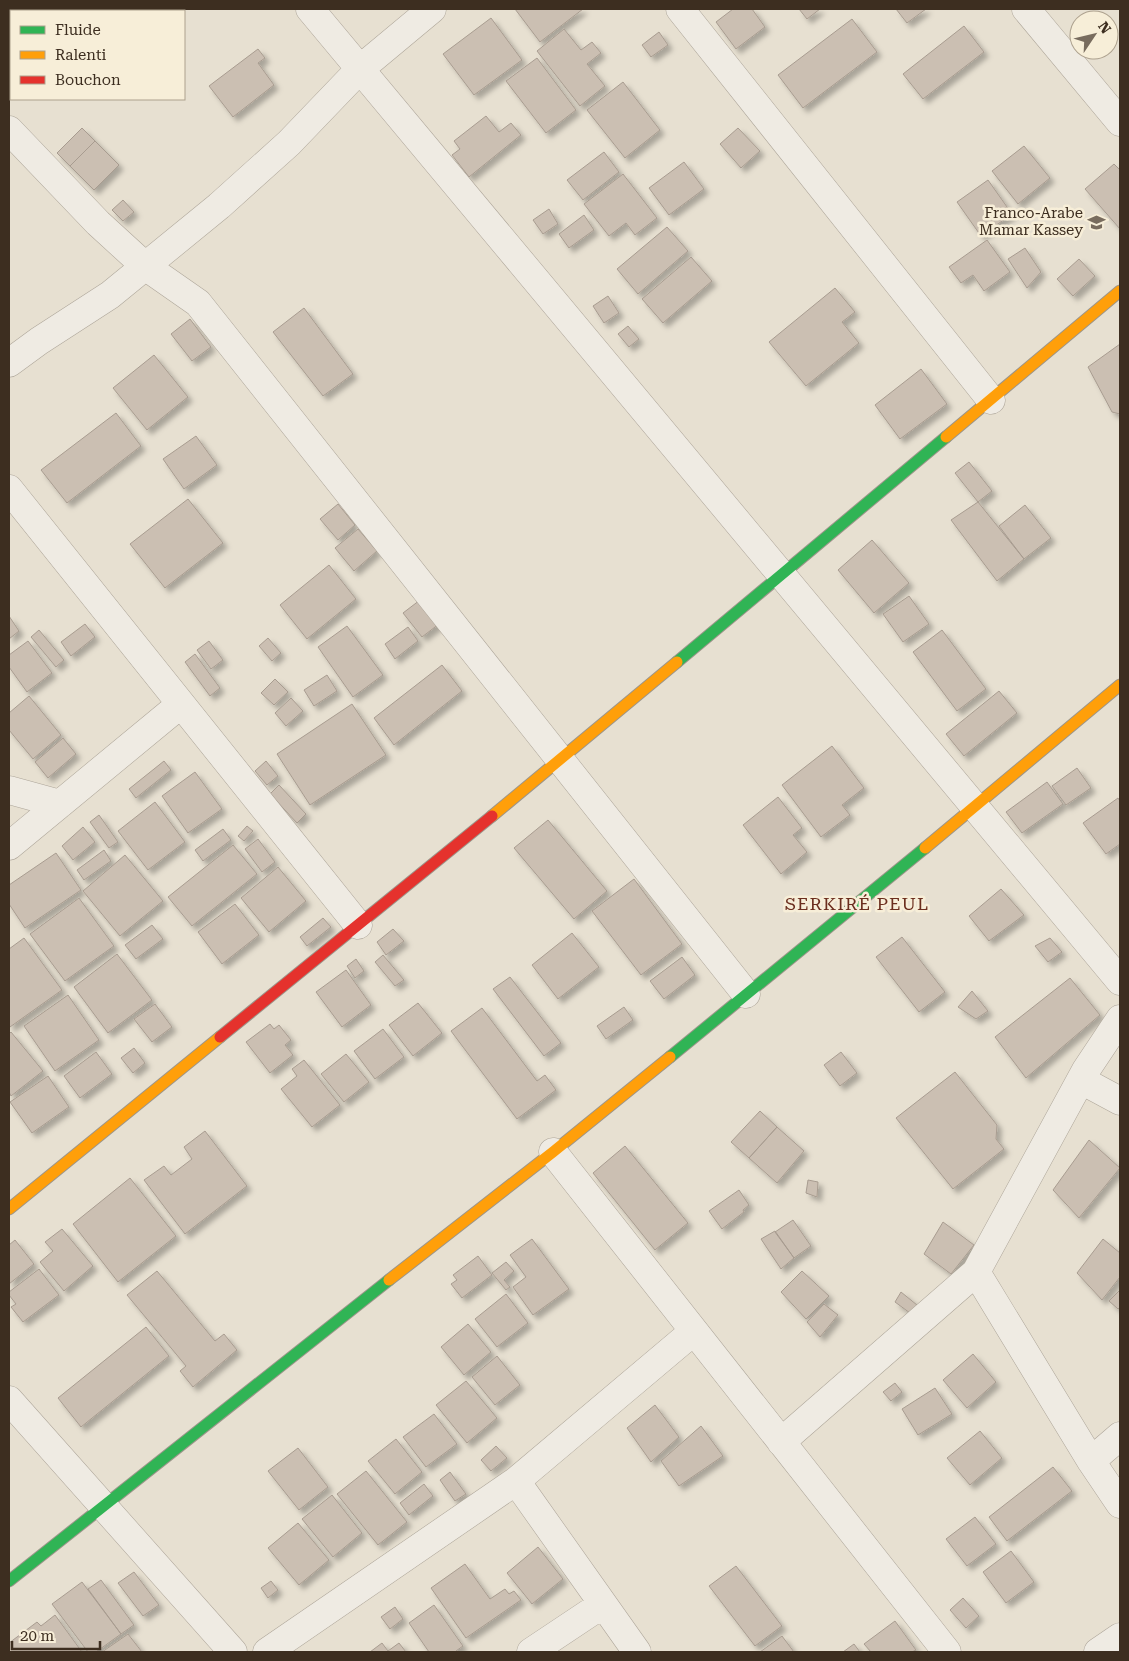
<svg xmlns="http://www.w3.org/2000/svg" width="1129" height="1661" font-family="'Roboto Serif',serif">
	<defs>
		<filter id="shadow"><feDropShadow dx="4.5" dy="4.5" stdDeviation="2.5" flood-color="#0004"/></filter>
	</defs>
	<rect width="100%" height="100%" fill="#e7e0d1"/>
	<path fill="#cbbfb2" stroke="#a89c90" filter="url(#shadow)" d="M515,9h68l-43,33z
		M733,9h19l13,18 -29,22 -20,-27z
		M799,9h21l-13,10z
		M896,9h30l-19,14z
		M491,18l31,42 -48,35 -31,-41z
		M852,19l25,33 -74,56 -25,-33z
		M964,26l20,26 -61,47 -20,-25z
		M564,29l17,21 11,-8 9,11 -14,11 18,22 -25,20 -43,-55z
		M659,32l9,13 -17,12 -9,-12z
		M258,49l7,9 -7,5 16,22 -41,32 -24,-31z
		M537,58l39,52 -30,23 -40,-52z
		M623,82l37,48 -35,28 -38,-48z
		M486,116l13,16 12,-9 10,12 -52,42 -17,-22 8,-6 -6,-8z
		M82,128l13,13 -25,25 -13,-13z
		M738,128l22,23 -19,17 -21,-24z
		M95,141l24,24 -25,25 -24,-24z
		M1024,146l26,32 -32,26 -26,-33z
		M604,152l15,20 -36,28 -16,-20z
		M684,162l20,27 -35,26 -20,-27z
		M1114,164l6,6v59l-35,-40z
		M623,174l34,44 -22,17 -9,-12 -17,13 -25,-32z
		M988,180l24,34 -31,22 -24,-34z
		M123,200l11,12 -11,9 -11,-11z
		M549,209l9,15 -15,10 -10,-14z
		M584,215l10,15 -25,18 -10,-14z
		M667,227l21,24 -50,43 -21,-25z
		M987,240l23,32 -26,19 -11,-16 -12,8 -12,-16z
		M1025,248l16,24 -14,16 -19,-29z
		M691,257l21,24 -49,42 -21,-24z
		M1079,259l16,17 -22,20 -16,-17z
		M835,288l20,24 -13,10 17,21 -53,43 -37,-44z
		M608,296l11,17 -15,10 -11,-17z
		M304,308l49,66 -30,22 -50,-64z
		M190,319l21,28 -19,14 -21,-27z
		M628,326l11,13 -10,8 -11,-13z
		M1120,344v70l-8,-2 -24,-45z
		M154,355l34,42 -41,33 -34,-42z
		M921,369l26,35 -47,35 -25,-34z
		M116,413l25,33 -74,57 -26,-33z
		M196,436l21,29 -33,24 -21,-30z
		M969,462l23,29 -14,11 -23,-29z
		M188,499l35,44 -58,45 -35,-44z
		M978,502l46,57 -27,22 -46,-61z
		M338,504l17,21 -17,15 -18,-21z
		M1025,505l26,33 -27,21 -25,-33z
		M358,529l19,22 -23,20 -19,-23z
		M872,540l37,43 -35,30 -36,-43z
		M329,565l27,34 -49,40 -27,-34z
		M909,596l20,28 -26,18 -20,-28z
		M420,600l19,24 -17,13 -19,-24z
		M9,616l10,15 -10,8z
		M85,624l10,13 -24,19 -10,-14z
		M347,626l36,49 -30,22 -35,-50z
		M408,627l10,14 -23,18 -10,-15z
		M39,630l25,30 -8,7 -25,-30z
		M942,630l44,59 -29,22 -44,-59z
		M268,638l13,15 -9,8 -13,-15z
		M28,641l24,32 -25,19 -18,-25v-12z
		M209,641l14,19 -12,9 -14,-19z
		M195,654l25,34 -10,8 -25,-34z
		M442,665l20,26 -68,54 -20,-27z
		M327,675l10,16 -23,15 -10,-16z
		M275,679l13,13 -14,13 -13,-12z
		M999,691l18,22 -53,43 -18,-22z
		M29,696l32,39 -28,24 -24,-29v-17z
		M291,698l12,13 -17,15 -11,-13z
		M352,704l34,51 -76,50 -33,-51z
		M63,738l13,16 -28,24 -13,-16z
		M832,746l32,42 -22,17 8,10 -29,22 -39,-52z
		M164,761l7,9 -35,28 -7,-9z
		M266,761l12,15 -11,9 -12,-14z
		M1077,768l14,20 -25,17 -14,-19z
		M195,772l27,37 -34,24 -26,-37z
		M1047,782l16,22 -41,29 -16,-21z
		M279,785l27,29 -9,9 -27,-29z
		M778,797l24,31 -9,7 14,17 -26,22 -38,-49z
		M1118,798l2,3v43l-14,10 -23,-31z
		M155,802l30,40 -37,28 -30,-39z
		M99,815l19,27 -9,6 -19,-26z
		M548,820l59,71 -33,28 -60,-71z
		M247,826l6,5 -9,10 -6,-5z
		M83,827l12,15 -22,18 -11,-14z
		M223,829l8,11 -28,21 -8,-11z
		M258,839l17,23 -13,10 -17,-23z
		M233,845l24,29 -65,52 -24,-29z
		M104,850l7,11 -27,19 -7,-10z
		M56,853l25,37 -56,38 -16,-24v-19z
		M125,855l38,46 -43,35 -37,-45z
		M278,867l28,34 -37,31 -28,-34z
		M634,879l48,65 -41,31 -49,-64z
		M1001,889l23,26 -35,26 -20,-25z
		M79,898l35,48 -49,35 -35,-47z
		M235,904l24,31 -37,29 -24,-32z
		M323,918l8,9 -24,19 -7,-9z
		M152,925l11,14 -27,20 -11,-14z
		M393,929l11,12 -18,14 -9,-13z
		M572,933l27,34 -41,32 -26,-34z
		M902,937l43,55 -26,20 -43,-55z
		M24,938l38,52 -52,37 -1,-2v-76z
		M1050,938l12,14 -14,10 -13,-16z
		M117,954l35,46 -44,33 -34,-46z
		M383,955l21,25 -9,6 -20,-24z
		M682,957l13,18 -31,24 -14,-18z
		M356,959l8,12 -9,7 -8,-12z
		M346,970l25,35 -29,22 -26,-35z
		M510,977l51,66 -17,13 -51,-67z
		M1070,978l30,37 -74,63 -31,-41z
		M972,991l16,20 -12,8 -18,-12z
		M68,995l31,45 -44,31 -31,-45z
		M418,1003l24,30 -29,23 -24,-31z
		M155,1004l17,23 -20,15 -18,-23z
		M624,1007l9,13 -27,19 -9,-13z
		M482,1008l55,73 8,-6 11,15 -39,29 -66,-88z
		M270,1024l4,5 5,-4 12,15 -6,5 8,10 -23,18 -24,-31z
		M383,1029l21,28 -29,22 -21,-28z
		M11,1032l32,39 -32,25 -2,-4v-58z
		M134,1048l11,15 -12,10 -12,-15z
		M96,1052l16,22 -32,24 -16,-22z
		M841,1052l16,21 -17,13 -16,-21z
		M346,1054l23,28 -25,20 -23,-28z
		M304,1060l36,45 -28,22 -31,-38 16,-13 -5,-7z
		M955,1072l42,53 -1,14 8,10 -51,40 -57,-71z
		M48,1076l21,31 -37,26 -22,-31z
		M760,1111l17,16 -28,31 -18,-16z
		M777,1127l27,24 -27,32 -28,-25z
		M205,1131l42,55 -62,48 -41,-54 20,-14 7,9 21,-16 -8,-12z
		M1089,1140l31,28 -41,50 -26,-28z
		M625,1146l63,77 -33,27 -62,-77z
		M130,1178l46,58 -58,46 -45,-58z
		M808,1180l10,2 -1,15 -11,-4z
		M739,1190l10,15 -6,5 1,2 -22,17 -13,-18z
		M793,1220l18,26 -17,12 -19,-26z
		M943,1222l31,23 -23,29 -27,-20z
		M62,1229l31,37 -29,25 -24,-29 13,-11 -8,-9z
		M775,1231l19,27 -13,11 -20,-30z
		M532,1239l37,50 -36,26 -20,-28 13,-10 -16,-22z
		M1103,1239l17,14v24l-18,23 -25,-27z
		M15,1240l19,24 -25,20v-39z
		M478,1256l14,19 -30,23 -11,-14 6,-4 -4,-5z
		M506,1262l8,9 -10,9 6,7 -4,3 -14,-17z
		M39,1269l20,26 -36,27 -12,-15 5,-3 -7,-9v-3z
		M157,1271l58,70 9,-7 13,16 -44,37 -13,-16 6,-5 -59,-71z
		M802,1271l27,25 -23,23 -25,-27z
		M1120,1290v17l-2,2 -9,-8z
		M901,1292l16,13 -7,8 -15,-11z
		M506,1294l22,29 -31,24 -22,-28z
		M824,1304l14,11 -18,22 -13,-15z
		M468,1324l23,28 -27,23 -23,-28z
		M146,1327l23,29 -88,71 -23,-29z
		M973,1354l23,28 -29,26 -24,-28z
		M497,1356l23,29 -25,20 -23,-28z
		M466,1381l31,37 -30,25 -31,-38z
		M895,1383l7,9 -11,9 -8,-9z
		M935,1388l17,26 -34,21 -16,-26z
		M655,1405l24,32 -28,25 -24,-34z
		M434,1414l23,30 -31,23 -23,-30z
		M701,1426l22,30 -44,30 -18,-25z
		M980,1431l22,27 -32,27 -23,-27z
		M396,1439l26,33 -27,22 -27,-33z
		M496,1446l11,12 -16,13 -10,-11z
		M298,1448l30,39 -29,23 -31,-39z
		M1053,1467l19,24 -65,50 -18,-24z
		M366,1471l41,51 -29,23 -41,-51z
		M450,1472l16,22 -11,7 -15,-21z
		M424,1484l9,12 -24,19 -9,-12z
		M332,1495l30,38 -29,24 -31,-38z
		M975,1517l21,27 -29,22 -21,-27z
		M298,1523l31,37 -30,25 -31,-37z
		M538,1547l25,32 -31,25 -25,-31z
		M1011,1551l23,31 -28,21 -23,-31z
		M465,1564l25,35 15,-10 4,5 5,-3 7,9 -55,38 -35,-50z
		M736,1566l46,60 -27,20 -46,-60z
		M134,1572l25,33 -16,11 -25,-33z
		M101,1580l33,45 -13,9 -33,-45z
		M271,1581l7,9 -10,8 -7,-10z
		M82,1582l39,52 -25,18h-8l-36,-48z
		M963,1598l16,18 -13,12 -16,-18z
		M434,1605l29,41 -7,5 1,1h-28l-20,-29z
		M395,1607l8,12 -13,10 -9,-12z
		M55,1615l27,37h-73v-9l28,-21 4,4z
		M895,1621l21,29 -4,2h-41l-7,-8z
		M128,1634l14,18h-40z
		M782,1636l12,16h-34z
		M382,1643l6,8 11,-8 7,9h-36z
		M854,1644l6,8h-17z"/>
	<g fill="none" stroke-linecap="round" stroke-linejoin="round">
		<defs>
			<path id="street" d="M310,9l810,972
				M680,9l311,391
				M1026,9l94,113
				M24,11l1,-2
				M9,32l2,-3
				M9,130l89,93 47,43 53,37 548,691
				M9,363l30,-22 71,-46 109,-89 70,-63 71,-74 72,-60
				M9,489l349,436
				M9,790l51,14
				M9,846l172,-142
				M1081,1080l39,21
				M553,1152l394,500
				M976,1272l115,189 29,43
				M9,1400l224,252
				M781,1442l195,-170 110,-202 34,-51
				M1091,1461l29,-25
				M516,1481l121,171
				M267,1652l249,-171 178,-150
				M531,1652l72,-48
				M1098,1652l22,-15"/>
			<path id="fast" d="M677,662l269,-225
				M670,1057l255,-209
				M9,1581l380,-301"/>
			<path id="slow" d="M946,437l174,-146
				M492,816l185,-154
				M925,848l195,-163
				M9,1209l211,-172
				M389,1280l164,-128 117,-95"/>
			<path id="jam" d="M220,1037l272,-221"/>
		</defs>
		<use href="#street" stroke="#ada599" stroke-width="29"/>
		<use href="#fast" stroke="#9c958a" stroke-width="13"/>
		<use href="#slow" stroke="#9c958a" stroke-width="13"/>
		<use href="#jam" stroke="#9c958a" stroke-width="13"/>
		<use href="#street" stroke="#efebe3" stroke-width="28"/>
		<use href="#fast" stroke="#30b455" stroke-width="11"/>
		<use href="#slow" stroke="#ff9f0a" stroke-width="11"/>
		<use href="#jam" stroke="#e5322d" stroke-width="11"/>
	</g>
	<defs>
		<symbol id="school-bare" viewBox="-9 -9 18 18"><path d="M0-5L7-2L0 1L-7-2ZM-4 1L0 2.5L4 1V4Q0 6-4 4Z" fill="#786c5e" stroke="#f7eed8" stroke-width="2.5" paint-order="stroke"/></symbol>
	</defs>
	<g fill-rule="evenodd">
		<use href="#school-bare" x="1084" y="210" width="25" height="25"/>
	</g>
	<g text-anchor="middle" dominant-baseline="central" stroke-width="5" stroke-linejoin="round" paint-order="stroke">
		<g font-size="15" fill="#3d2e20" stroke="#f7eed8" text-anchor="end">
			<text x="1083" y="213">Franco-Arabe<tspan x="1083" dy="17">Mamar Kassey</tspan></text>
		</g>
		<g font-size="18" letter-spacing="1" fill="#6b2e1e" stroke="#f7eed8">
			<text x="857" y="903">SERKIRÉ PEUL</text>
		</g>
	</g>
	<rect width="1129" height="1661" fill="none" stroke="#3d2e20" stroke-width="20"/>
	<rect x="10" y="10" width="175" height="90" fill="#f7eed8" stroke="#ada18e"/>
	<rect x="20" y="26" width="25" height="8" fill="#30b455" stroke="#ada18e"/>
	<text x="55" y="35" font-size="15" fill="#3d2e20">Fluide</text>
	<rect x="20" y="51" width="25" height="8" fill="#ff9f0a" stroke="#ada18e"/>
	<text x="55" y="60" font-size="15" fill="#3d2e20">Ralenti</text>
	<rect x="20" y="76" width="25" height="8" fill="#e5322d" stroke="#ada18e"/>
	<text x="55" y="85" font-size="15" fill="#3d2e20">Bouchon</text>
	<g transform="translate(1094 35) rotate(55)"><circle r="24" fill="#f7eed8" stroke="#ada18e"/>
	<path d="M0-4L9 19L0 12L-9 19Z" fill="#786c5e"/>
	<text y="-8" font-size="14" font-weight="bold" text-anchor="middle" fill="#3d2e20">N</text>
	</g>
	<path d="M12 1641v8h88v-8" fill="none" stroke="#3d2e20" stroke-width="2.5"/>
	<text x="20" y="1641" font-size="15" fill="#3d2e20" stroke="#f7eed8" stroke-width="4" paint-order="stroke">20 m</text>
</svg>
